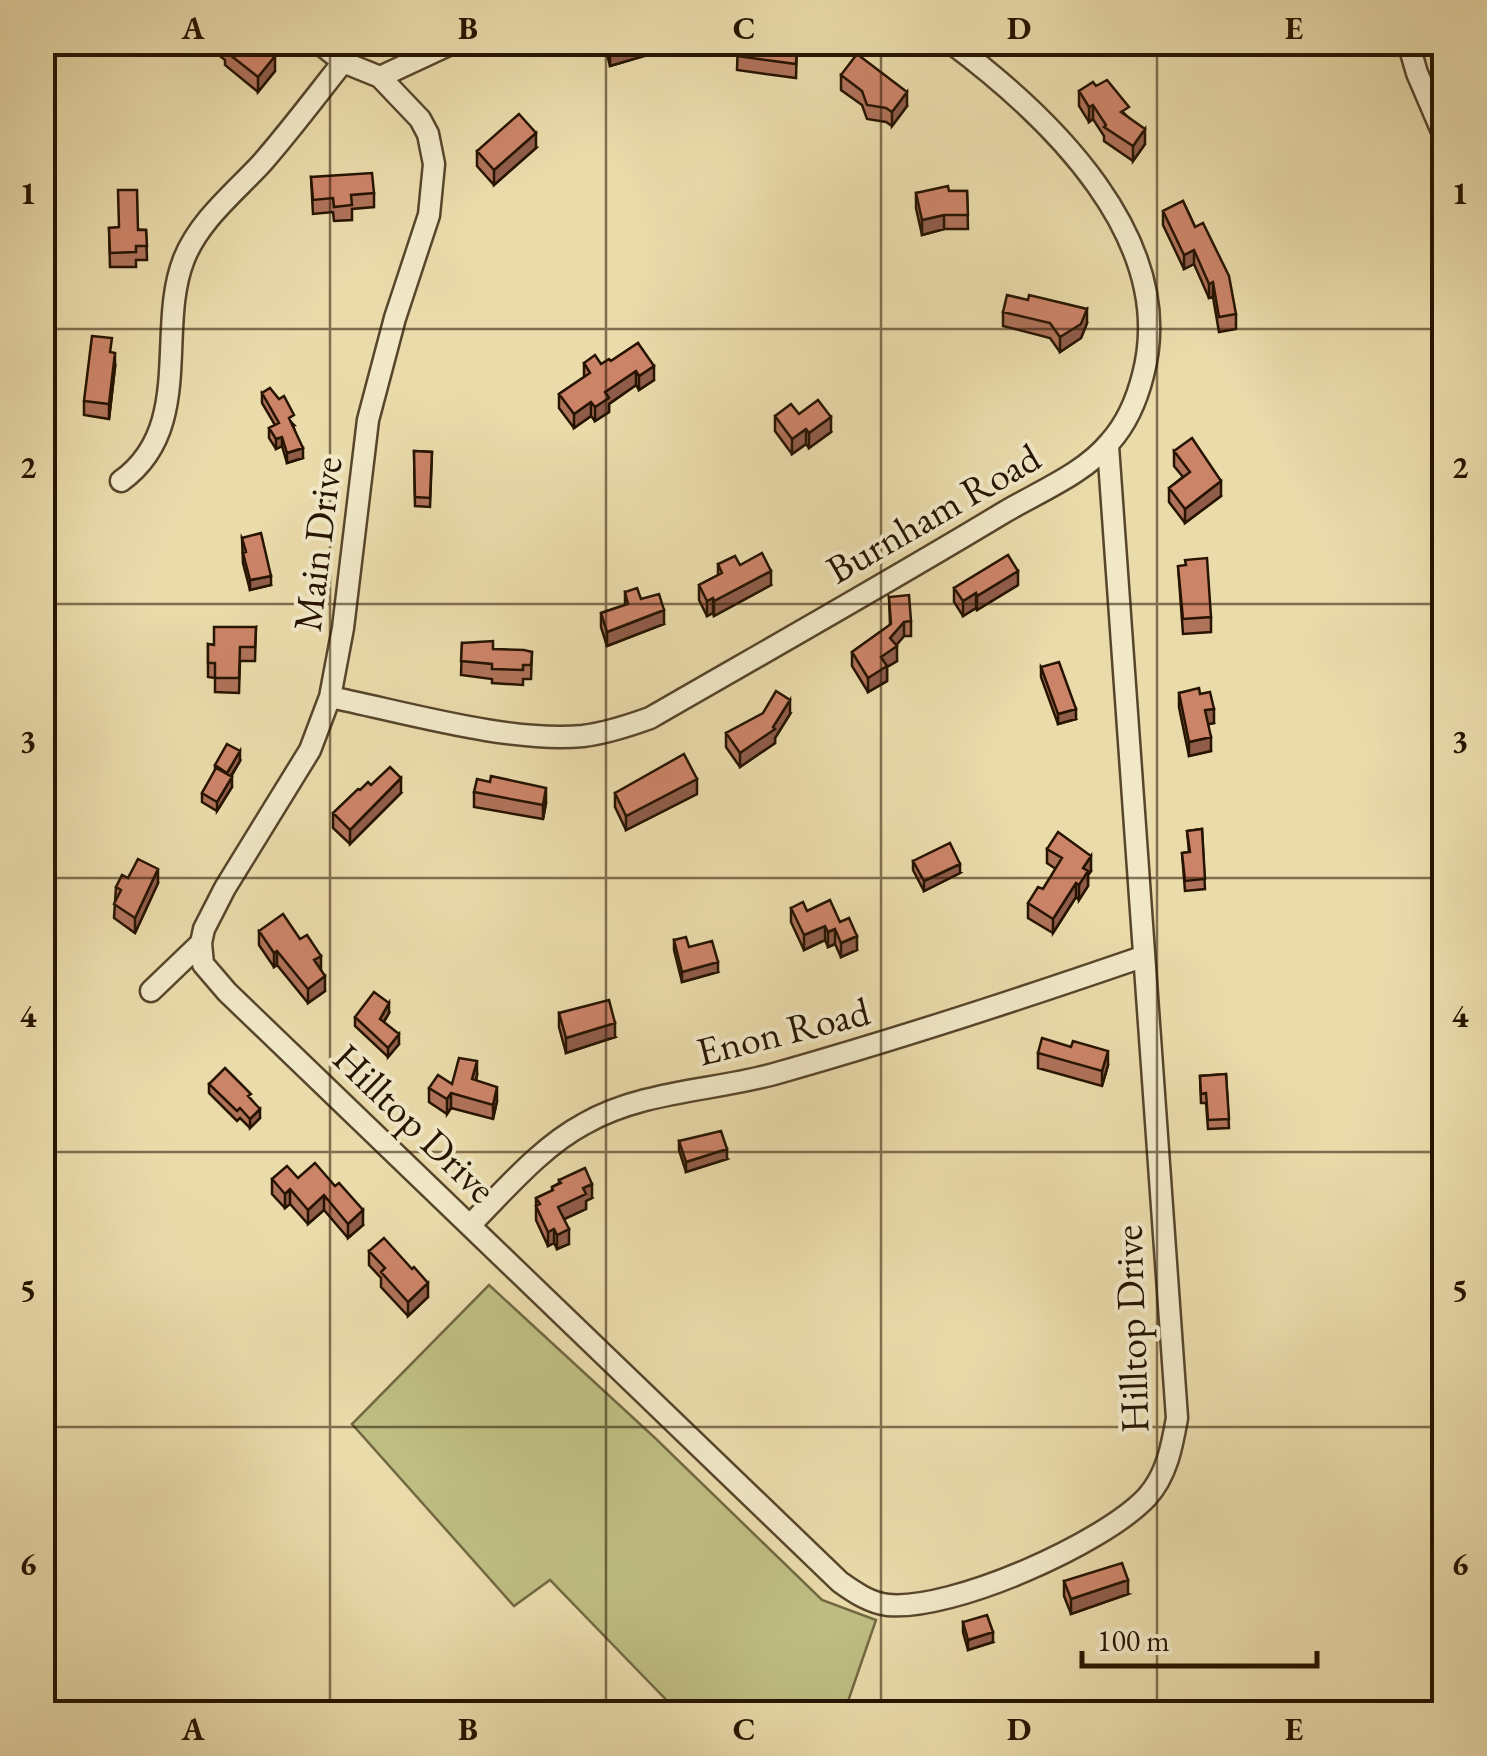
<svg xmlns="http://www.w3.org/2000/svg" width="1487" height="1756" font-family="'EB Garamond',serif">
	<rect width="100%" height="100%" fill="#eadbab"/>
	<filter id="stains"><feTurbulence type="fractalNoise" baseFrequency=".002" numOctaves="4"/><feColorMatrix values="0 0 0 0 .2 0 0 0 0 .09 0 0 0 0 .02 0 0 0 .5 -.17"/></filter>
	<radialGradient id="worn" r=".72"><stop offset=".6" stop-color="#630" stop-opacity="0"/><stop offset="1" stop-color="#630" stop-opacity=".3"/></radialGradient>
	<path fill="#bfbe83" stroke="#726942" stroke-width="2.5" d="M489,1285l165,152 168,163 54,20 -32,93h-165l-129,-133 -36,26 -162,-182z"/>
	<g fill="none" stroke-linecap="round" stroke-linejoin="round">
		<defs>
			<path id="minor" d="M318,42l25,20 37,15 75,-35
				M1408,42l9,31 27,63
				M121,481c74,-53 35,-152 63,-222 15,-38 50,-66 77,-95 29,-33 55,-68 82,-102
				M330,697c74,15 179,46 253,39 24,-3 45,-10 67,-18 118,-68 237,-135 353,-205 35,-21 81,-39 107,-71 17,-19 27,-43 33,-67 36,-136 -94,-259 -193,-333
				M201,943l2,21 24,28 613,590c14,10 30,21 48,23 64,6 215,-61 259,-108 20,-22 25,-51 30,-79l-69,-972
				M151,991l50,-48 3,-14 21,-41 85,-138 20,-53 13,-69 25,-208 27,-102 34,-103 5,-51 -6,-30 -8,-15 -40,-42
				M471,1224c34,-34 70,-77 113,-100 57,-33 128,-33 190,-50 124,-35 246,-75 368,-117"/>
		</defs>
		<use href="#minor" stroke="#57462b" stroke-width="25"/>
		<use href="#minor" stroke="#f1e8c8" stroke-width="20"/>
	</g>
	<path fill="#af725a" stroke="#261400" stroke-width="2.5" d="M216,42h41l18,29 -17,21 -33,-27v-5l-9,-7z
		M604,42h50v11l-44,13z
		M738,42h59l-1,36 -59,-8z
		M1042,42h25l-6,11z
		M841,75l66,31 -15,20 -6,-4 -19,-3 -5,-14 -21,-15z
		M1096,86l33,32 16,26 -12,17 -29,-20v-5l-11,-17 -4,3 -10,-16v-15z
		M536,148l-42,37 -17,-19v-15z
		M311,177l63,16v14l-22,2v11l-18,1 -1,-9 -20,2z
		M949,191h18l1,38h-24l-22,6 -6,-27v-15z
		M1183,201l53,113v15l-17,3 -6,-35 -4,1 -15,-34 -10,5 -21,-44v-14z
		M109,228l37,2 1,30h-11v7h-26z
		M1003,312l84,11 -6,15 -21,14 -10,-14 -47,-12z
		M638,343l16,37 -15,10 -3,-5 -27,19v8l-14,9 -4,-5 -17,12 -15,-20v-14l25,-17v-14l17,1 10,-3z
		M115,367l-6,52 -25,-4v-14z
		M262,393l32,32h-1l10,33 -16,5 -5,-17 -6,3 -7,-11v-10l6,-3 -13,-22z
		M799,414l32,18 -22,16 -3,-4 -14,10 -17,-23v-15z
		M414,451l18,1 -2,55 -15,-1z
		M1174,451l47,45 -36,27 -16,-21v-14l14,-11 -9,-11z
		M242,538l29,47 -21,5 -7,-27z
		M718,564l22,1 31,20 -57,31 -1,-3 -6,3 -8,-16v-15l19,-10z
		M1178,566l33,51v15l-28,2z
		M1018,585l-41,25 -1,-2 -13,8 -9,-14v-14z
		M625,592l16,7 23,25 -57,22 -6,-19v-14l24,-8z
		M889,597l22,24v15h-7l-8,9 1,16 -10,6v14l-19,11 -16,-26v-14l38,-27z
		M256,627l-1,34h-15l-1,32 -24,-1v-14l-7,-1v-33l6,1z
		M462,643l31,6 39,3 -1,27h-8v6l-31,-2v-4l-31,-4z
		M1041,667l35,52 -18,5 -17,-47z
		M1179,693l21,1 14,29 -6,1 3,27 -22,5 -10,-49z
		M790,714l-15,24v5l-35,24 -14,-20v-14z
		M240,761l-9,16 1,10 -15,24 -15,-9v-9l13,-22v-6z
		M490,782l56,21 -3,16 -69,-12v-15z
		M371,785l30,8 -51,51 -17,-16v-15l27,-23z
		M615,793l82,1 -71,36 -11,-23z
		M1202,829l3,60 -20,2 -3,-38 7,-1 -2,-21z
		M1047,849l44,22 -3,4v11l-9,14 -3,-3 -23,36 -25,-15v-15l15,-14 13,-20 -9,-6z
		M913,861l47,12 -36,18 -11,-21z
		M128,878l30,5 -23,50 -21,-15 2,-31z
		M791,908l16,3 33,11 17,28 -16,7 -6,-13 -7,3 -3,-7 -21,10 -13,-28z
		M259,931l62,39 4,21 -17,12 -31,-38 -3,2 -15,-22z
		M674,940l15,7 29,25 -36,10 -8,-32z
		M389,1013l-5,9 15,22 -11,13 -33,-31v-9z
		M559,1013l56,24 -49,16 -7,-26z
		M1038,1053l70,12 -6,21 -64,-18z
		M1226,1074l3,54 -21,1 -2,-26h-5l-1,-27z
		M477,1075l-1,5 21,21 -4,18 -42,-11 -4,6 -18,-12v-14l23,-4z
		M209,1084l42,15 9,19 -10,10 -10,-10 -3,3 -28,-28z
		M679,1141l48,18 -41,13 -7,-22z
		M298,1178l65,47 -15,13 -24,-28 -16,14 -18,-20 -5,4 -13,-14v-15z
		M559,1180l33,18 -6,3v8l-22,10 5,25 -12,5 -3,-6 -6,3 -12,-26v-22l16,-7v-4l7,-4z
		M369,1251l43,18 16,28 -20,19 -27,-29v-9l-12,-13z
		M1064,1581l64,13 -57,20 -7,-18z
		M963,1622l30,20 -25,8 -5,-18z"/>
	<path fill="#8f5c4a" stroke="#261400" stroke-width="2.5" d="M639,42h15v11l-44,13v-15z
		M275,56v15l-17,21v-15z
		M907,92v14l-15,20v-14z
		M1093,105v14l-4,3v-15z
		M1145,129v15l-12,17v-15z
		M536,133v15l-42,37v-15z
		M944,215v14l-22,6v-15z
		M1194,250v14l-10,5v-14z
		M1213,282v15l-4,1v-14z
		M1087,309v14l-6,15 -21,14v-15z
		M115,353v14l-6,52v-15z
		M654,366v14l-15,10v-14z
		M636,371v14l-27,19v8l-14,9v-14l10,-15z
		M591,402v14l-17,12v-14z
		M831,417v15l-22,16v-15z
		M806,429v15l-14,10v-15z
		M282,437v9l-6,3v-10z
		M303,448v10l-16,5v-10z
		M1221,481v15l-36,27v-14z
		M771,571v14l-57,31v-15z
		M1018,571v14l-41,25v-14z
		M271,576v9l-21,5v-10z
		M976,593v15l-13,8v-15z
		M713,598v15l-6,3v-15z
		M664,610v14l-57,22v-14z
		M904,622v14l-10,12 3,-2v15l-10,6v14l-19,11v-14l22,-40z
		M790,700v14l-15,24v5l-35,24v-14l33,-26z
		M1076,709v10l-18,5v-10z
		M1214,709v14l-9,2v-15z
		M1211,737v14l-22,5v-14z
		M240,751v10l-13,21v-9z
		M232,777v10l-15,24v-9z
		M401,778v15l-51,51v-14z
		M697,779v15l-71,36v-14z
		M546,788v15l-3,16v-14z
		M1091,856v15l-3,4v11l-9,14v-15l4,-17z
		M960,864v9l-36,18v-10z
		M158,869v14l-23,50v-15z
		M1076,883v14l-23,36v-14z
		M825,926v14l-21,10v-15z
		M835,929v15l-7,3v-15z
		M857,936v14l-16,7v-14z
		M277,951v14l-3,2v-14z
		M321,956v14l-7,-10z
		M718,962v10l-36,10v-10z
		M325,976v15l-17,12v-14z
		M389,1003v10l-9,15v-9z
		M615,1023v14l-49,16v-15z
		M399,1034v10l-11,13v-9z
		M1108,1051v14l-6,21v-15z
		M477,1061v14l-5,19v-15z
		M497,1087v14l-4,18v-14z
		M451,1093v15l-4,6v-15z
		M260,1109v9l-10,10v-9z
		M727,1149v10l-41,13v-10z
		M592,1184v14l-6,3v8l-28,13v-15l25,-19z
		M290,1189v15l-5,4v-14z
		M324,1195v15l-16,14v-14z
		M363,1210v15l-15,13v-14z
		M554,1229v14l-6,3v-14z
		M569,1229v15l-12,5v-14z
		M428,1283v14l-20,19v-14z
		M1128,1580v14l-57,20v-15z
		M993,1632v10l-25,8v-10z"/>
	<path fill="#cc8469" stroke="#261400" stroke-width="2.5" d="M221,42h36l18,14 -17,21 -33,-26 2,-3z
		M608,42h31l-29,9z
		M738,42h59l-1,22 -59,-8z
		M857,54l50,38 -15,20 -6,-4 -19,-3 -5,-14 -21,-16z
		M1107,80l22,27 -8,5 24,17 -12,17 -29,-19 2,-2 -13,-20 -4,2 -10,-16 14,-9 3,4z
		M519,114l17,19 -42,37 -17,-19z
		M372,173l2,20 -23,2 1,10 -18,2 -1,-9 -20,2 -2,-23z
		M948,186l1,5h18l1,24h-24l-22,5 -6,-27z
		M118,190h19l1,40h8l1,16h-11v6l-26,1 -1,-25 10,-1z
		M1183,201l12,26 8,-4 26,53 7,38 -17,3 -6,-35 -4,2 -15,-34 -10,5 -21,-44z
		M1007,295l21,5 1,-5 58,14 -6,15 -21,13 -10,-14 -47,-11z
		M92,336l20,2 -2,14 5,1 -6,51 -25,-3z
		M638,343l16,23 -15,10 -3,-5 -31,21 4,6 -14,9 -4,-5 -17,12 -15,-20 31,-21 -6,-10 11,-8 6,9 8,-5 2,2z
		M270,388l9,11 5,-3 10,19 -5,3 14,30 -16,5 -5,-16 -6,2 -7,-11 10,-5 -17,-30z
		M818,400l13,17 -22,16 -3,-4 -14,10 -17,-23 16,-12 8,10z
		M1192,438l29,43 -36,28 -16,-21 21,-16 -16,-21z
		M414,451l18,1 -2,46 -15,-1z
		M261,533l10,43 -21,4 -7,-27 3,-1 -4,-14z
		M762,553l9,18 -57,30 -1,-3 -6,3 -8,-16 23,-12 -4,-9 17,-8 5,9z
		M1008,555l10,16 -41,25 -1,-3 -13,8 -9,-13z
		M1207,558l4,59 -28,2 -5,-53 8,-1 -1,-5z
		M637,588l4,11 18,-5 5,16 -57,22 -6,-19 27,-9 -3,-12z
		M909,595l2,26 -7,1 -14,16 7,8 -16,11 6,9 -19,12 -16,-26 39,-28 -2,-27z
		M214,627h42l-1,20h-15l-1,31h-24v-15h-7v-19l6,1z
		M493,641v8l31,1 8,2 -1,13h-8v5l-31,-1v-5l-31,-3 1,-18z
		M1059,662l17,47 -18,5 -17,-47z
		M1199,688l1,6 10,-2 4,17 -9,1 6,27 -22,5 -10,-49z
		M776,691l14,9 -17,27 2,2 -35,24 -14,-20 37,-20z
		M227,744l13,7 -13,22 -12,-8z
		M684,754l13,25 -71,37 -11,-23z
		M390,767l11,11 -51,52 -17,-17 25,-24 2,1 8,-8 3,3z
		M216,768l16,9 -15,25 -15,-9z
		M491,776l55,12 -3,17 -69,-13 3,-13 13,3z
		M1202,829l3,50 -20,2 -3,-28 8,-1 -3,-21z
		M1058,832l33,24 -8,12 5,3 -9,14 -3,-2 -23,36 -25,-16 10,-16 5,2 19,-31 -15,-9z
		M950,843l10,21 -36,17 -11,-20z
		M138,859l20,10 -23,49 -21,-14 7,-14 -5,-3 6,-12 6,3z
		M830,900l10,22 9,-4 8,18 -16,7 -6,-14 -7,3 -3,-6 -21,9 -13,-27 12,-6 4,9z
		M283,914l17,25 7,-4 14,21 -7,4 11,16 -17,13 -31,-38 -3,2 -15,-22z
		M686,937l3,10 23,-6 6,21 -36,10 -8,-32z
		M374,992l15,11 -9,16 19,15 -11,14 -33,-31z
		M609,1000l6,23 -49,15 -7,-25z
		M1042,1038l29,9 2,-6 35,10 -6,20 -64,-18z
		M459,1058l18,3 -5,18 25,8 -4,18 -42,-12 -4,6 -18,-11 9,-13 14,9z
		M225,1068l26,26 -3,2 12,13 -10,10 -10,-11 -3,3 -28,-27z
		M1226,1074l3,45 -21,1 -2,-27 -5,1 -1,-18z
		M721,1131l6,18 -41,13 -7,-21z
		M315,1163l20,23 4,-3 24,27 -15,14 -24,-29 -16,15 -18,-21 -5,5 -13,-15 15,-13 11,12z
		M585,1168l7,16 -9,4 3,6 -28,13 11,22 -12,6 -3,-6 -6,3 -12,-26 4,-2 -4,-6 17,-8 -1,-3 9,-4 -2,-3z
		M384,1238l28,31 2,-2 14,16 -20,19 -27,-30 4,-4 -16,-17z
		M1122,1563l6,17 -57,19 -7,-18z
		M987,1615l6,17 -25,8 -5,-18z"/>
	<path fill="none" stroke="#261400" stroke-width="2.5" stroke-opacity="0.55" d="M330,42v1672M606,42v1672M881,42v1672M1157,42v1672M42,329h1402M42,604h1402M42,878h1402M42,1152h1402M42,1427h1402"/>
	<g text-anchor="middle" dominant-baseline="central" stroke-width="8" stroke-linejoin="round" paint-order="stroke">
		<g font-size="40" fill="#261400" stroke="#f1e8c8">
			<text transform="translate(933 513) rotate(-30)">Burnham Road</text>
			<text transform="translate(317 544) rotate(-83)">Main Drive</text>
			<text transform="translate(783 1031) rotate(-14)">Enon Road</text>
			<text transform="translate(415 1123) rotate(44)">Hilltop Drive</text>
			<text transform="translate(1131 1329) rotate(-92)">Hilltop Drive</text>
		</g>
	</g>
	<rect width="1487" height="1756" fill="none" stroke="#eadbab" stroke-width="110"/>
	<path d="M1082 1651v15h235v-15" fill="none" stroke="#261400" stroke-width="5"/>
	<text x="1097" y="1651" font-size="30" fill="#261400" stroke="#f1e8c8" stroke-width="8" paint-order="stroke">100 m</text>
	<rect x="55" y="55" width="1377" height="1646" fill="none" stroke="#261400" stroke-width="4"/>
	<g font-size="32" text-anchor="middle" font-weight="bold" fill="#261400">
		<text x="193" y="39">A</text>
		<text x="468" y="39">B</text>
		<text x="744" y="39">C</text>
		<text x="1019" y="39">D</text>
		<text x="1294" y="39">E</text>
		<text x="28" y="204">1</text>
		<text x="1460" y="204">1</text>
		<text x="28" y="478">2</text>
		<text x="1460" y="478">2</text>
		<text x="28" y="752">3</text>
		<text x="1460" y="752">3</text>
		<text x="28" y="1027">4</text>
		<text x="1460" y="1027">4</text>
		<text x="28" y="1301">5</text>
		<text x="1460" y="1301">5</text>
		<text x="28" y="1575">6</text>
		<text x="1460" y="1575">6</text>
		<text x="193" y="1740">A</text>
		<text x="468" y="1740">B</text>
		<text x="744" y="1740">C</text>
		<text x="1019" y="1740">D</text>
		<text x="1294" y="1740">E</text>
	</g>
	<rect width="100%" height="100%" filter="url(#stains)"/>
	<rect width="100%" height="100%" fill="url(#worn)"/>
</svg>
